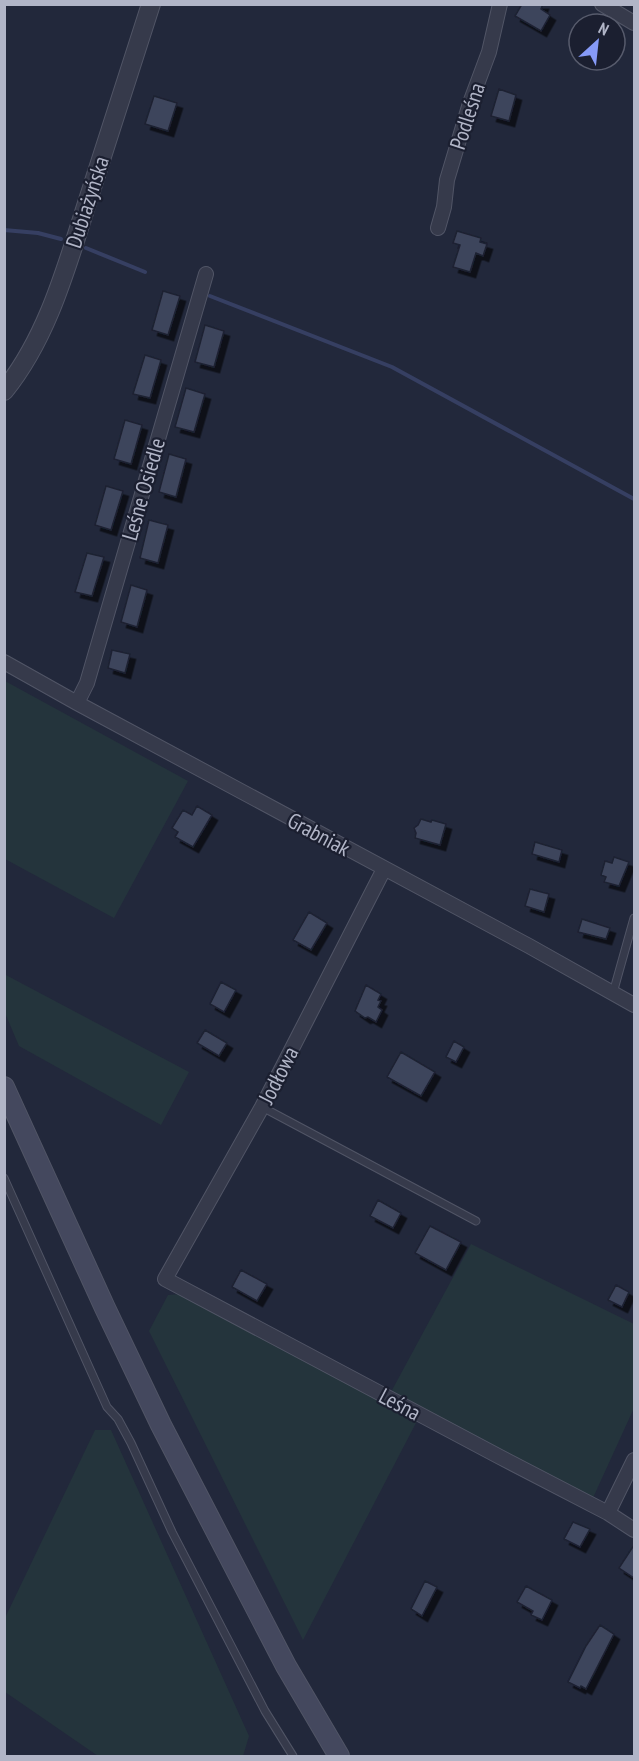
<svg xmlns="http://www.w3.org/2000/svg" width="639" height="1761" font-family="'PT Sans Narrow',sans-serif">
	<defs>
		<filter id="shadow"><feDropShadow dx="5.5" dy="5.5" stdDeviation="0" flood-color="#0009"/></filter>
	</defs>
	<rect width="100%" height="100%" fill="#22283b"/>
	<path fill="#24343c" d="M5,681l183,100 -74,137 -109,-59z
		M4,974l185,98 -28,53 -142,-79 -14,-33z
		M471,1244l163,80v84l-42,92 -201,-108z
		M182,1294l235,127 -114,219 -154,-309 19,-36z
		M95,1430h16l138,306 -6,20h-145l-93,-64v-74z"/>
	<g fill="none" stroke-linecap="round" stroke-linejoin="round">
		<path stroke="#363f62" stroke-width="4" d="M4,230l34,3 23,6
			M86,248l59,24
			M210,296l182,71 242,132"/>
	</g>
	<path fill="#3e445b" stroke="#1d2132" stroke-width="1.5" filter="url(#shadow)" d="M522,4h21l-2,5 9,6 -9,16 -26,-15z
		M499,89l17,6 -7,26 -18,-5z
		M154,96l23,7 -9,28 -23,-7z
		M457,231l24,7 -1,4 7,2 -4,12 -7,-3 -6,19 -17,-5 7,-22 -7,-2z
		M163,291l17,5 -12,39 -16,-5z
		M205,325l19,6 -10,36 -19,-5z
		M145,355l16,5 -11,38 -17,-4z
		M186,388l19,6 -11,38 -19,-5z
		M125,420l17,5 -11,39 -17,-5z
		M169,454l17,5 -10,38 -17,-5z
		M106,486l17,5 -12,39 -16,-5z
		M149,520l19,5 -10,38 -18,-5z
		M87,553l17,4 -12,39 -17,-4z
		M131,585l16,5 -10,37 -16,-5z
		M112,650l18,4 -5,19 -17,-5z
		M197,806l15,9 -19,32 -18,-10 3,-5 -6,-4 11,-18 9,5z
		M421,819l10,3 1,-2 14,4 -6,21 -25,-7 1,-5 -2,-5 4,-3z
		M535,842l27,8 -3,12 -27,-8z
		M614,857l15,5 -10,24 -15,-4 2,-5 -5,-2 4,-14 7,2z
		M530,889l19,5 -5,18 -19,-6z
		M309,912l18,11 -16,27 -18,-10z
		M582,919l28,9 -4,11 -28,-7z
		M221,982l15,8 -12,22 -14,-8z
		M366,985l15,9 -3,6 3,1 -3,6 4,3 -6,12 -8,-5 -3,1 -10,-7z
		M205,1030l22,13 -8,13 -22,-13z
		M454,1041l10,6 -8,15 -10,-5z
		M401,1052l34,20 -14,24 -34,-19z
		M378,1200l23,13 -8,15 -23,-12z
		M430,1226l31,16 -15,28 -31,-17z
		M241,1270l26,14 -10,17 -25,-14z
		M616,1285l13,7 -7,15 -14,-7z
		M573,1522l17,7 -10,18 -16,-8z
		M634,1545v33l-15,-10z
		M425,1581l12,6 -15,29 -11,-7z
		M526,1586l26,14 -10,20 -11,-5 2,-4 -16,-9z
		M600,1625l14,9 -28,55 -5,-3 -1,2 -12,-6 18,-36z"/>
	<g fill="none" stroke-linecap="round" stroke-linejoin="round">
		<defs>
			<path id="service" d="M613,993l21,-75
				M262,1107l214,114
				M4,1178l103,229 11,12 13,24 41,89 93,179 28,45"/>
			<path id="minor" d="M602,4l32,19
				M438,228l6,-21 3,-27 23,-77 19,-51 11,-48
				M4,662l73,41 452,243 105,59
				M77,703l10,-20 119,-409
				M384,869l-122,238 -97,172 335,178 108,56 26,17
				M608,1513l26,-53"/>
			<path id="tertiary" d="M4,391c44,-54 63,-126 84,-191 21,-65 42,-130 63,-196"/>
			<path id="secondary" d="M4,1087l101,221 56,117 125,241 53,90"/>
		</defs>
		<use href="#service" stroke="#515566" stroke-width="9"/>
		<use href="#minor" stroke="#515566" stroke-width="16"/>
		<use href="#tertiary" stroke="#515566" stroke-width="20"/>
		<use href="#secondary" stroke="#515566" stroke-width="22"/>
		<use href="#service" stroke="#363a4b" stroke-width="7"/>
		<use href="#minor" stroke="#363a4b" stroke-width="14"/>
		<use href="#tertiary" stroke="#363a4b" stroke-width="18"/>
		<use href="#secondary" stroke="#44485e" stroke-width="20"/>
	</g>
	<g text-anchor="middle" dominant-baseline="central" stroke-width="4.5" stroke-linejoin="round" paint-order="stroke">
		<g font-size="22" fill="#b1b5c7" stroke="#1b1f30">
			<text transform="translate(467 116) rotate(-72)">Podleśna</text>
			<text transform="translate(87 202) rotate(-72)">Dubiażyńska</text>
			<text transform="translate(143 489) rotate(-74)">Leśne Osiedle</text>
			<text transform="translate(319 834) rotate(28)">Grabniak</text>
			<text transform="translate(278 1075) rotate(-63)">Jodłowa</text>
			<text transform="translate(400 1404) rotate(28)">Leśna</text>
		</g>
	</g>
	<rect width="639" height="1761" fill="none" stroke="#b1b5c7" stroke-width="12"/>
	<g transform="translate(597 42) rotate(27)"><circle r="28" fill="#1b1f30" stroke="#575b6c" stroke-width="1.5"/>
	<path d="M0-4.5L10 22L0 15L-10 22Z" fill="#869af7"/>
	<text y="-9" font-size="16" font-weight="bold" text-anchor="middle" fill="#b1b5c7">N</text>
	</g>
</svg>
